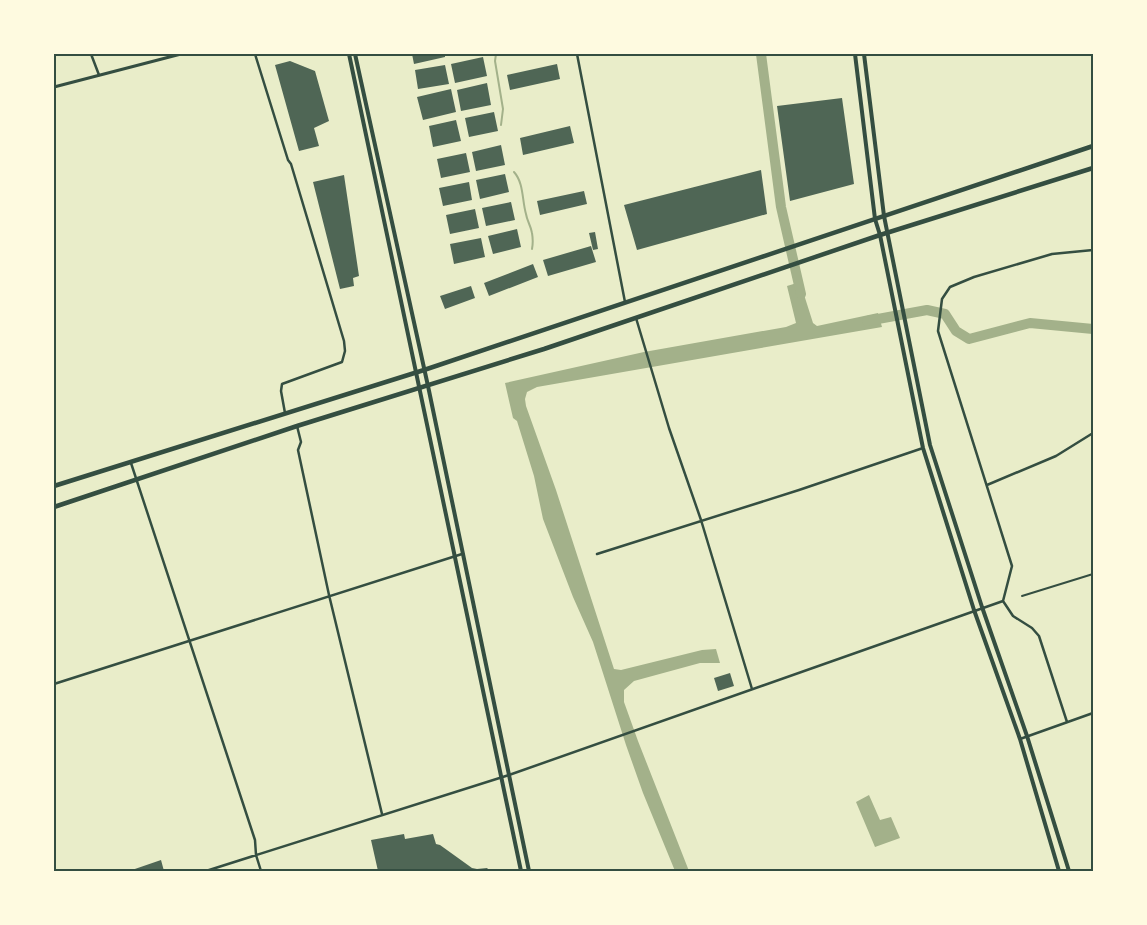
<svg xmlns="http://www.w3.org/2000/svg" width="1147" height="925" font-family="Jost,sans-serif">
	<rect width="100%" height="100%" fill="#e9edc9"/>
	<path fill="#a3b18a" d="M800,282l13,41 4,3 61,-13 4,14 -345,60 -10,5 -2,7 1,7 30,84 58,179 7,1 81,-20 14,-1 4,14h-20l-66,18 -10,9v12l14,39 51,130h-14l-32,-78 -17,-48 -33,-103 -20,-45 -30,-78 -9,-43 -17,-55 -4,-3 -8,-35 139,-31 142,-25 10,-4 -9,-37z
		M869,795l11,25 11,-3 9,21 -25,9 -19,-45z"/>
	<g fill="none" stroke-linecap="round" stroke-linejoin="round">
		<path stroke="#a3b18a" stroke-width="2" d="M496,54l-1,7 8,48 -2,16
			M514,172c10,11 8,29 12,42 1,7 5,12 6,19 1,6 1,11 0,16"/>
		<path stroke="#a3b18a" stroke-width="10" d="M761,54l20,153 20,87
			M867,321l60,-11 18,4 11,17 13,8 61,-16 63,6"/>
	</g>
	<path fill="#4f6655" d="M412,54h33v3l-31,7z
		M483,57l4,19 -32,7 -4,-19z
		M290,61l25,10 14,50 -15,7 5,18 -20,5 -24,-86z
		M557,64l3,15 -50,11 -3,-15z
		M445,65l4,19 -31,5 -3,-19z
		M487,83l4,22 -30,6 -4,-21z
		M451,89l5,23 -33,8 -6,-23z
		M842,98l12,86 -64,17 -13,-95z
		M494,112l4,19 -29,6 -4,-19z
		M456,120l5,21 -28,6 -4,-21z
		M570,126l4,17 -51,12 -3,-17z
		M501,145l4,20 -29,6 -4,-19z
		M466,153l4,19 -29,6 -4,-19z
		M761,170l6,44 -130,36 -13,-45z
		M505,174l4,18 -29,7 -4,-19z
		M344,175l15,101 -6,2 1,8 -14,3 -27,-107z
		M469,182l3,18 -29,6 -4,-18z
		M584,191l3,13 -47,11 -3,-14z
		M511,202l4,18 -29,6 -4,-18z
		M475,209l4,19 -29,6 -4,-19z
		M517,229l4,18 -28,7 -5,-18z
		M595,232l3,17 -5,1 -4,-17z
		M481,238l4,19 -31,7 -4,-20z
		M591,246l5,16 -48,14 -5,-16z
		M533,264l5,13 -49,19 -5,-13z
		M471,286l4,12 -30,11 -5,-13z
		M730,673l4,13 -16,5 -4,-13z
		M404,834l1,5 28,-5 3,10 4,1 32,23 5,1 10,-1 3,3h-112l-7,-31z
		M161,860l3,11h-35z"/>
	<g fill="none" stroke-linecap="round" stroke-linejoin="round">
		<path stroke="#344e41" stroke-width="2" d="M1022,596l71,-22"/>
		<path stroke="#344e41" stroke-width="2.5" d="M91,54l8,21
			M255,54l33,106 3,4 53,177 1,10 -3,11 -60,22 -1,7 4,22
			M577,54l48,248
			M636,318l33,110 32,92 51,169
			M297,426l4,16 -3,8 31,145 53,219
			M131,463l124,377 1,15 5,16
			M987,485l69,-29 37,-23
			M597,554l202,-64 124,-42
			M1003,601l10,15 19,12 7,8 28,86
			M54,684l408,-130
			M1020,739l73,-26
			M206,871l303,-96 494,-174 9,-35 -74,-235 4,-32 8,-12 24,-10 78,-23 41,-4"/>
		<path stroke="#344e41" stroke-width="3" d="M54,87l127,-33"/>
		<path stroke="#344e41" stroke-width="4" d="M855,54l20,165 5,16 43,213 51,162 46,129 39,132
			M864,54l20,162 46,229 52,162 45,129 42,135"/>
		<path stroke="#344e41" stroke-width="4" d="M349,54l172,817
			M355,54l73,332 101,485"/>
		<path stroke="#344e41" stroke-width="4.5" d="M54,486l370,-116 669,-224
			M54,507l243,-81 247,-77 336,-114 213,-67"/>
	</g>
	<rect width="1147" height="925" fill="none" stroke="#fefae0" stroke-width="110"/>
	<rect x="55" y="55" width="1037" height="815" fill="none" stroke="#344e41" stroke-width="2"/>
</svg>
